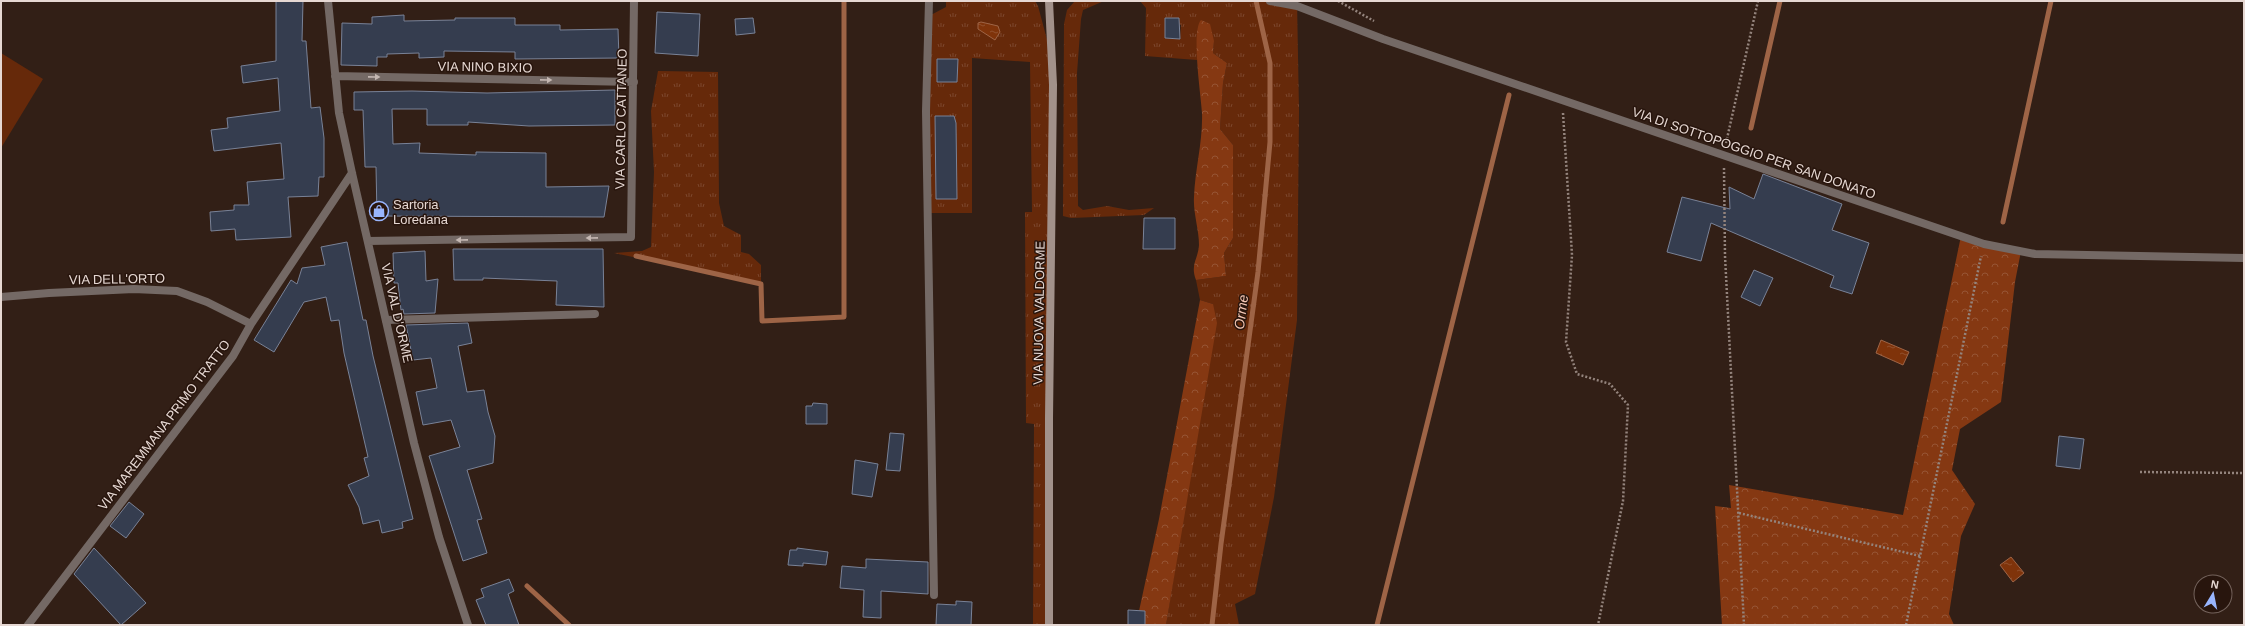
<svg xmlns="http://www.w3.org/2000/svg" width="2245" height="626" font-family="Helvetica,sans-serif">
	<defs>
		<pattern id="grass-tufts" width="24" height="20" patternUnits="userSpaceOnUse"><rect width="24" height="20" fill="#66290a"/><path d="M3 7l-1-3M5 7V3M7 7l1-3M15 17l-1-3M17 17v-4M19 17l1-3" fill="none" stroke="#7c472d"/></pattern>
		<pattern id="forest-crowns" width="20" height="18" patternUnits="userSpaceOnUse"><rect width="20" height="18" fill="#853812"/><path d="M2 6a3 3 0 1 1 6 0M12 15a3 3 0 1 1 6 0" fill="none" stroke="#965434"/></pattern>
		<pattern id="water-ripples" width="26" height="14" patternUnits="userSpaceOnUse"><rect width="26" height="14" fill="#7f330a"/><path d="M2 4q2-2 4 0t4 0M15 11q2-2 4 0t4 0" fill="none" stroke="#91502d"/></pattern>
	</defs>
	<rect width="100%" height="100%" fill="#321f16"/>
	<path fill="url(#grass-tufts)" fill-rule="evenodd" d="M946,1h89l3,5 15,56 -4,563h-16l1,-201 -8,-1 -1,-211h7l-2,-150 -58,-4v155h-44l1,-197 17,-9z
		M1075,1h29l-21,9 -2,9 -4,54 1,133 5,4 24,-4 22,4 25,-2 -10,7 -73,3 -8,-2 1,-192 3,-14z
		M1140,1h157l2,110 -2,209 -23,177 -19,97 -20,10 4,21h-73l27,-170 20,-151 -13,-4 -4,-20 30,-4 -2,-23 9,-15v-93l-13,-16 3,-46 4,-20 -14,-10 1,-12 -17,-7v26l-52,-4 1,-48zM1165,18l16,7 -1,14 -15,-1z
		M658,71l60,1 1,131 5,23 17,9v17l8,2 12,11v19l-147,-31 28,-2 9,-4 3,-75 -3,-61z"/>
	<path fill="url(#forest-crowns)" d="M1201,20l9,4 4,17 -1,12 14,10 -4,20 -3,46 13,16v93l-9,15 2,23 -30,4c-6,-16 2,-20 3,-35 0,-16 -6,-32 -5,-48 1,-28 9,-56 8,-84 -1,-18 -11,-82 -1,-93z
		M1961,236l60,15 -6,31 -14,120 -41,27 -8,41 23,34 -14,32 -12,78 5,11h-232l-7,-119 16,2 -2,-23 174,30z
		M1200,300l13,4 4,19 -51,302h-21v-14h-6l20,-92z"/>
	<path fill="#66290a" d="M1,53l42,26 -42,69z"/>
	<path fill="url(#water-ripples)" stroke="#9e6446" d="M981,22l17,4 2,6 -5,8 -17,-11v-6z
		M1881,340l28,12 -6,13 -27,-12z
		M2011,557l13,16 -11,9 -13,-17z"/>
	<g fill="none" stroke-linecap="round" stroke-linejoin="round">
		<path stroke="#9e6446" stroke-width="5" d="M1751,128l29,-127
			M2003,222l48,-221
			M636,256l125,28 1,37 82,-4v-316
			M527,586l42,39
			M1212,625l9,-81 37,-272 12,-130v-79l-14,-62
			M1377,625l132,-530"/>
	</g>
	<path fill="#353d4f" stroke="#798297" d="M276,1h27l-1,40h4l5,67 9,-1 4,31v39h-5l-1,19 -30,1 3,40 -55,3 -1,-11 -24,2 -1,-19 24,-2v-5h15l-2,-23 37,-3 -3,-36 -67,8 -3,-21 17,-2 -1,-10 53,-7 -2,-33 -35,5 -2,-17 35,-5z
		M657,12l43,2 -2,42 -43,-3z
		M404,15v6l51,-1v-2h60v7h45v5l58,-1 1,29 -104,1v-7l-71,-1v6l-25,1v-5l-32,1v3h-10v9l-36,-1 1,-42 30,1v-7z
		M753,18l2,15 -19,2 -1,-16z
		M1165,18h14l1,21 -15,-1z
		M937,59h21l-1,23h-20z
		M615,90v35l-86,1 -61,-4v3h-41v-16h-35l1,35 27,-1 -1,10 57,2v-3l70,1v34l63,-1 -5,31 -227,-1 -1,-49h-11l-2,-57h-9v-18l58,-1 75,2z
		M935,116h19l2,7 1,76h-21z
		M1763,174l79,30 -10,26 37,13 -17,51 -22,-7 4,-11 -123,-53 -10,38 -34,-9 15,-55 48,12 -1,-22 25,12z
		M1144,218h31v31h-32z
		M347,242l16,78h3l7,36 40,163 -11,3 1,6 -21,5 -3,-13 -16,4 -4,-17 -11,-22 21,-9 -5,-18 4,-1 -24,-104 -5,-33 -8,1 -5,-24 -22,5 -30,50 -20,-12 37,-60 6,4 5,-16 23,-3 -4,-18z
		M453,249h150l1,58 -48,-2 1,-24 -74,-3v2h-29z
		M425,251l1,30 12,-2 -3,34 -31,1 -1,-5 -2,1 -3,-27h-4l-1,-30z
		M1754,270l19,8 -13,28 -19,-9z
		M468,323l4,20 -14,3 9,46 17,-2 4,22 7,24 -2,27 -26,7 15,49 -5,1 10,33 -24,8 -34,-105 31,-9 -9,-27 -28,5 -7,-33 21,-4 -6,-30 -18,2 -7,-35z
		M813,403l14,1v20h-21v-18h6z
		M890,433l14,1 -4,37 -14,-1z
		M2059,436l25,3 -4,30 -24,-3z
		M855,460l23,4 -6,33 -20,-3z
		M129,502l15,12 -18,24 -16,-12z
		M94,548l52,55 -25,22 -47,-51z
		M797,548l31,4 -2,13 -23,-2v3l-15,-1 2,-15h7z
		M866,559l62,3v32l-47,-3v27l-18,-1 1,-27 -24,-2 2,-22 24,2z
		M509,579l5,12 -6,3 11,31h-33l-10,-25 8,-3 -3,-8z
		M956,601l16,1 -1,23h-35l1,-21 19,1z
		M1128,610l17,1v14h-17z"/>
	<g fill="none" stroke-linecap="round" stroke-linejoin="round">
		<path stroke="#94847d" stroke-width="2.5" stroke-dasharray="2 2" stroke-linecap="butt" d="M1338,1l36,20
			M1563,113l9,142 -6,87 11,32 33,10 18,21 -5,96 -25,124
			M1726,143l32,-142
			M1724,168l1,88 19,369
			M2140,472l104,1
			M1739,513l181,43
			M1906,625l75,-369"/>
		<path stroke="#746965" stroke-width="8" d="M929,1l-3,110 8,484
			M386,320l209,-6"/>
		<path stroke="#746965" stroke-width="8" d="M328,1l11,112 13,60 62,270 25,94 29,88
			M335,76l299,6
			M368,241l263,-4 3,-236
			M1,297l48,-4 85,-4 43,2 30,11 44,22
			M28,625l205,-269 18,-32 101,-151"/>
		<path stroke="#746965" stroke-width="8" d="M1270,1l27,5 86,33 601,205 51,10 209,4"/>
		<path stroke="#a2918a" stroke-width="8" d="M1049,1l4,84 -4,334v206"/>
	</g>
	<defs><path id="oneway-solid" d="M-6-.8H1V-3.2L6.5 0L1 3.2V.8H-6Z"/></defs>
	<g fill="#c4b7b2">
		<use href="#oneway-solid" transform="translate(374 77) rotate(1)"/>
		<use href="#oneway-solid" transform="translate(546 80) rotate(1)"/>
		<use href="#oneway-solid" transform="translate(592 238) rotate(179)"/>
		<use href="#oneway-solid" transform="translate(462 240) rotate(179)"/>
	</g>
	<defs>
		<symbol id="shop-ring" viewBox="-11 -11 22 22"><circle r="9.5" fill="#28150d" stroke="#99b5fd" stroke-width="1.5"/><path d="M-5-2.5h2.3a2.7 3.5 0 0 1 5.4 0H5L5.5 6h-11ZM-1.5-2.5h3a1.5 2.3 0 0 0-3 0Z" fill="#99b5fd"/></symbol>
	</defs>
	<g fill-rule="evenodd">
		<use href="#shop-ring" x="368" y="200" width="22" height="22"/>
	</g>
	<g text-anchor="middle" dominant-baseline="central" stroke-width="3" stroke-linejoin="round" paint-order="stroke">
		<g font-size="13" fill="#e6d8d3" stroke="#28150d">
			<text transform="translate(485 67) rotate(1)">VIA NINO BIXIO</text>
			<text transform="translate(621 119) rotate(-89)">VIA CARLO CATTANEO</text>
			<text transform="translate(1754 153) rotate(19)">VIA DI SOTTOPOGGIO PER SAN DONATO</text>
			<text transform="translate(117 279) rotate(-1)">VIA DELL'ORTO</text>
			<text transform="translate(397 313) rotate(77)">VIA VAL D'ORME</text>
			<text transform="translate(1039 313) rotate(-89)">VIA NUOVA VALDORME</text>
			<text transform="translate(164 425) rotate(-53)">VIA MAREMMANA PRIMO TRATTO</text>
		</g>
		<g font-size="13" fill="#e6d8d3" stroke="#28150d" text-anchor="start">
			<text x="393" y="204">Sartoria<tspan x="393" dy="15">Loredana</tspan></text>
		</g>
		<g font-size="14" font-style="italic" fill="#f5c7b4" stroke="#28150d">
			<text transform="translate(1241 312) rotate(-83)">Orme</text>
		</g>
	</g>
	<rect width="2245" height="626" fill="none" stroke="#e6d8d3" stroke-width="4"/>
	<g transform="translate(2213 594) rotate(10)"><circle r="19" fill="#28150d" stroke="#74635c"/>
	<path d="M0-3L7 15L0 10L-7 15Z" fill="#99b5fd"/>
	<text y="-6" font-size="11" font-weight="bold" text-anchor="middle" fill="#e6d8d3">N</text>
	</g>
</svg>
